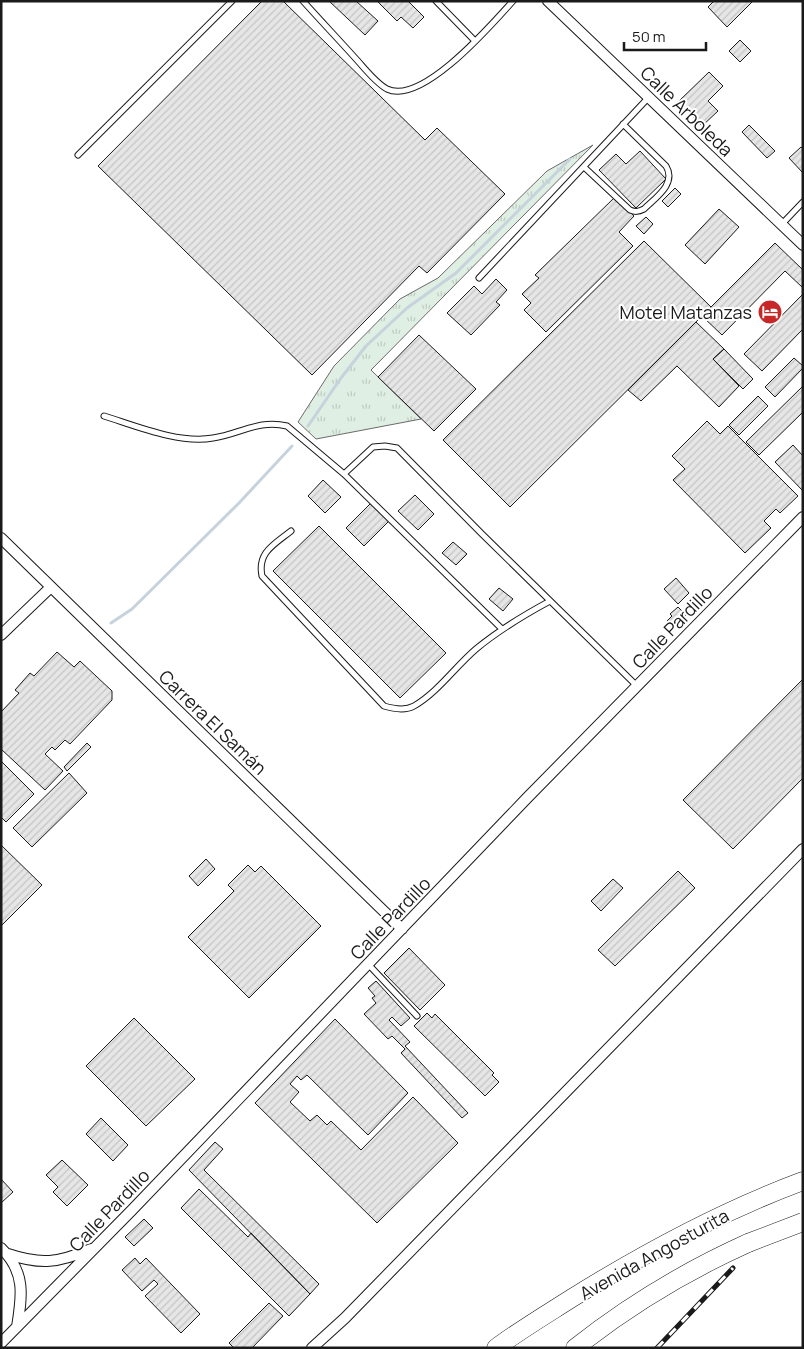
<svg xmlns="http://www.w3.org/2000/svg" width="804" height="1349" font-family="Manrope,sans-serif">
	<defs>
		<pattern id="grass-tufts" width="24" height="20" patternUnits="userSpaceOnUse" patternTransform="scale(1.25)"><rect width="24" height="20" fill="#e0efe3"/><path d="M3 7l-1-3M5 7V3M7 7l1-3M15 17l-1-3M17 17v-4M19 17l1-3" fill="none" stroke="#c0ccc2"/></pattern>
		<pattern id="building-hatch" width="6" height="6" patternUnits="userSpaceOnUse" patternTransform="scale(1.25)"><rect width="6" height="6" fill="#e6e6e6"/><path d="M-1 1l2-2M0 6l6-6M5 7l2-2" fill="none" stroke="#c5c5c5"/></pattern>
	</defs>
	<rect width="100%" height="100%" fill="#fff"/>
	<path fill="url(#grass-tufts)" stroke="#6a6a6a" d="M593,145l-222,225 50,49 -105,20 -18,-17 36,-56 66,-67 38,-21 109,-107z"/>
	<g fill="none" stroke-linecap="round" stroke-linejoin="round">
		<path stroke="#c6d2dc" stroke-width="3" d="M308,426l33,-48 25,-32 41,-38 49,-35 114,-114
			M111,623l21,-14 107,-106 53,-57"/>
	</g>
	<path fill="url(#building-hatch)" stroke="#1a1a1a" d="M262,1h21l142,139 12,-12 68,66 -78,79 -8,-7 -107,109 -214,-209z
		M329,1h27l22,20 -13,14z
		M377,1h31l16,16 -11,11 -12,-11 -4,4z
		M714,1h37l1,1 -25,25 -19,-20z
		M740,40l11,11 -11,11 -11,-11z
		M709,72l14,14 -15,15 10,10 -16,15 -24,-24z
		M749,125l26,26 -8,7 -25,-26z
		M801,147l2,2v24l-14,-15z
		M640,151l26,28 -30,29 -37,-38 17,-16 10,10z
		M675,188l6,6 -13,13 -6,-6z
		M615,197l19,19 -15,16 14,14 -87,86 -22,-22 7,-7 -9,-9 17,-16 -4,-3z
		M719,209l20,18 -34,37 -20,-19z
		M646,217l7,7 -9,10 -8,-8z
		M644,241l67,66 -201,200 -67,-67z
		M775,243l28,27v18l-18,-17 -63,64 -20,-19z
		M496,279l11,11 -11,12 4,3 -29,30 -24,-22 27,-27 8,8z
		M803,294v35l-41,42 -18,-17z
		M696,322l28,27 -11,10 26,27 -20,21 -42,-41 -36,35 -13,-11z
		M419,335l57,54 -42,42 -56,-54z
		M724,349l29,30 -10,10 -30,-30z
		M794,358l9,8v2l-28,29 -10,-10z
		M803,386v26l-44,43 -13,-13z
		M758,396l10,10 -29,29 -10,-10z
		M707,421l13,13 8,-8 70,70 -18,17 -4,-4 -12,12 7,7 -26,25 -72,-73 12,-11 -13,-13z
		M793,445l10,11v35l-28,-29z
		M323,480l18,17 -16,16 -17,-17z
		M415,495l19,19 -16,16 -20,-19z
		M371,503l18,18 -25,25 -18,-18z
		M319,526l127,127 -46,45 -127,-127z
		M453,542l14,12 -11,11 -14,-12z
		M676,578l13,15 -11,11 -14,-15z
		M499,588l14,11 -10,12 -14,-12z
		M678,607l8,8 -13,12 -6,-6 5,-5 -2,-2z
		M57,652l17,15 6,-6 32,30v9l-42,44 -5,-4 -10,10 -3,-3 -7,7 18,17 -18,19 -44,-41v-37l18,-19 -4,-3 15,-17 4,3z
		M803,679v99l-70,71 -50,-49z
		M87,743l4,4 -24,24 -3,-4z
		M1,761l33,33 -28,28 -5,-5z
		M69,773l18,20 -55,54 -19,-19z
		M1,845l41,40 -41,41z
		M206,859l9,10 -17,17 -9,-10z
		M248,865l7,7 6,-6 60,60 -72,72 -61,-61 46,-46 -6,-6z
		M678,871l17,17 -80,78 -17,-16z
		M613,879l10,9 -22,23 -10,-10z
		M409,948l36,37 -25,25 -36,-37z
		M376,981l34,37 -9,8 -9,-9 -3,3 21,22 -5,4 63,67 -6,5 -61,-65 4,-4 -13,-13 -4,3 -24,-25 12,-11 -4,-5 3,-2 -7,-8z
		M427,1013l5,5 3,-4 59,59 -2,2 7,7 -14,14 -71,-70z
		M134,1018l61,61 -49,47 -60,-60z
		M335,1019l73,74 -40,42 -61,-60 -6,5 -4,-4 -7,8 9,8 -9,10 20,19 7,-6 10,10 4,-4 30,29 52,-53 45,46 -81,80 -122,-120z
		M101,1118l27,27 -15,16 -27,-27z
		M215,1142l8,7 -19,21 115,114 -9,10 -121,-124z
		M62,1160l26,25 -21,21 -14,-14 5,-5 -12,-12z
		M1,1179l12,13 -12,11z
		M199,1189l49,48 3,-4 59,61 -21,22 -108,-108z
		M144,1219l9,9 -19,18 -9,-9z
		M135,1258l5,6 6,-6 54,56 -19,19 -36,-37 13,-12 -4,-4 -12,11 -20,-21z
		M269,1303l14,13 -31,32h-18l-5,-5z"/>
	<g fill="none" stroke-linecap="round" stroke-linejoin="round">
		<defs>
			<path id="service" d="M303,1c18,20 36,39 54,59 9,10 19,23 30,29 35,17 105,-65 126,-88
				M436,1l39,40
				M78,155l154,-154
				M584,167l46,43c5,2 8,2 14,-1 11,-11 33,-25 22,-43l-43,-42
				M782,224l21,-22
				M479,278l170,-181
				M104,416c32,10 75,28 109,22 27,-4 46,-19 74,-12l57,48 158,155
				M344,474l29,-27 12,-1 12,2 85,86 155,152
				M291,531c-16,13 -34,21 -29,45l122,130c10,3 21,5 30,0 24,-14 41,-39 62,-57 23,-19 48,-34 74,-48
				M368,964l49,52"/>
			<path id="minor" d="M548,1l255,244
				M1,538l401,391
				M1,635l50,-48
				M1,1248c25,24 21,48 16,79
				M8,1254c33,11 50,9 83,-5
				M1,1343l131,-133 395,-412 276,-281
				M312,1348l33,-30 458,-469"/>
			<path id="motorway" d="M496,1348c24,-18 51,-34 76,-50 74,-46 150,-87 231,-117
				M575,1348c53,-42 111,-77 173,-105"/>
		</defs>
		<use href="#service" stroke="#1a1a1a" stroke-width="7"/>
		<use href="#minor" stroke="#1a1a1a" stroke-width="12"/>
		<use href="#motorway" stroke="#1a1a1a" stroke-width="19"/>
		<use href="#service" stroke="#fff" stroke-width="5"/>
		<use href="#minor" stroke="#fff" stroke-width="10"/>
		<use href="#motorway" stroke="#fff" stroke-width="18"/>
		<defs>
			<path id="rail" d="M657,1348l76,-80"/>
		</defs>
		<use href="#rail" stroke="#1a1a1a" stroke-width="5"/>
		<use href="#rail" stroke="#fff" stroke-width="3" stroke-dasharray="9" stroke-linecap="butt"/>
		<defs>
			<path id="motorway-bridge" d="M748,1243l55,-21"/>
		</defs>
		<use href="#motorway-bridge" stroke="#1a1a1a" stroke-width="19" stroke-linecap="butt"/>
		<use href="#motorway-bridge" stroke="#fff" stroke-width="18"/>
	</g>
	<defs>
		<symbol id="hotel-disc" viewBox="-11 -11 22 22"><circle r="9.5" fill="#c62828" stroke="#fff"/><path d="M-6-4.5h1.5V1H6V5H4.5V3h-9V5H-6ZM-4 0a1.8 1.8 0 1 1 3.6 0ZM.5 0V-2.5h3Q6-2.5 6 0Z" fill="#fff"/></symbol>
	</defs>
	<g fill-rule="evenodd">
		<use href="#hotel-disc" x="756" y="298" width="28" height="28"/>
	</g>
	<g text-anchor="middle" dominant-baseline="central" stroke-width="4" stroke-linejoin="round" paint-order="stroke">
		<g font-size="18" fill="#1a1a1a" stroke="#fff">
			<text transform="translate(687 111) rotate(44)">Calle Arboleda</text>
			<text transform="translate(672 627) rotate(-46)">Calle Pardillo</text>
			<text transform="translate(213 722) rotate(44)">Carrera El Samán</text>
			<text transform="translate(390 918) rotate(-46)">Calle Pardillo</text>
			<text transform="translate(109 1210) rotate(-46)">Calle Pardillo</text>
			<text transform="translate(654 1254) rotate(-29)">Avenida Angosturita</text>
		</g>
		<g font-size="18" fill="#1a1a1a" stroke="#fff" text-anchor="end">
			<text x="752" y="312">Motel Matanzas</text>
		</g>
	</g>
	<rect width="804" height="1349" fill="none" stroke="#1a1a1a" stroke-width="5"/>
	<path d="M624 42v8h82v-8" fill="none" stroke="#1a1a1a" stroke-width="2.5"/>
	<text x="632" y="42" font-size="15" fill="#1a1a1a" stroke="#ffffff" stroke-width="4" paint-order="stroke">50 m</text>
</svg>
